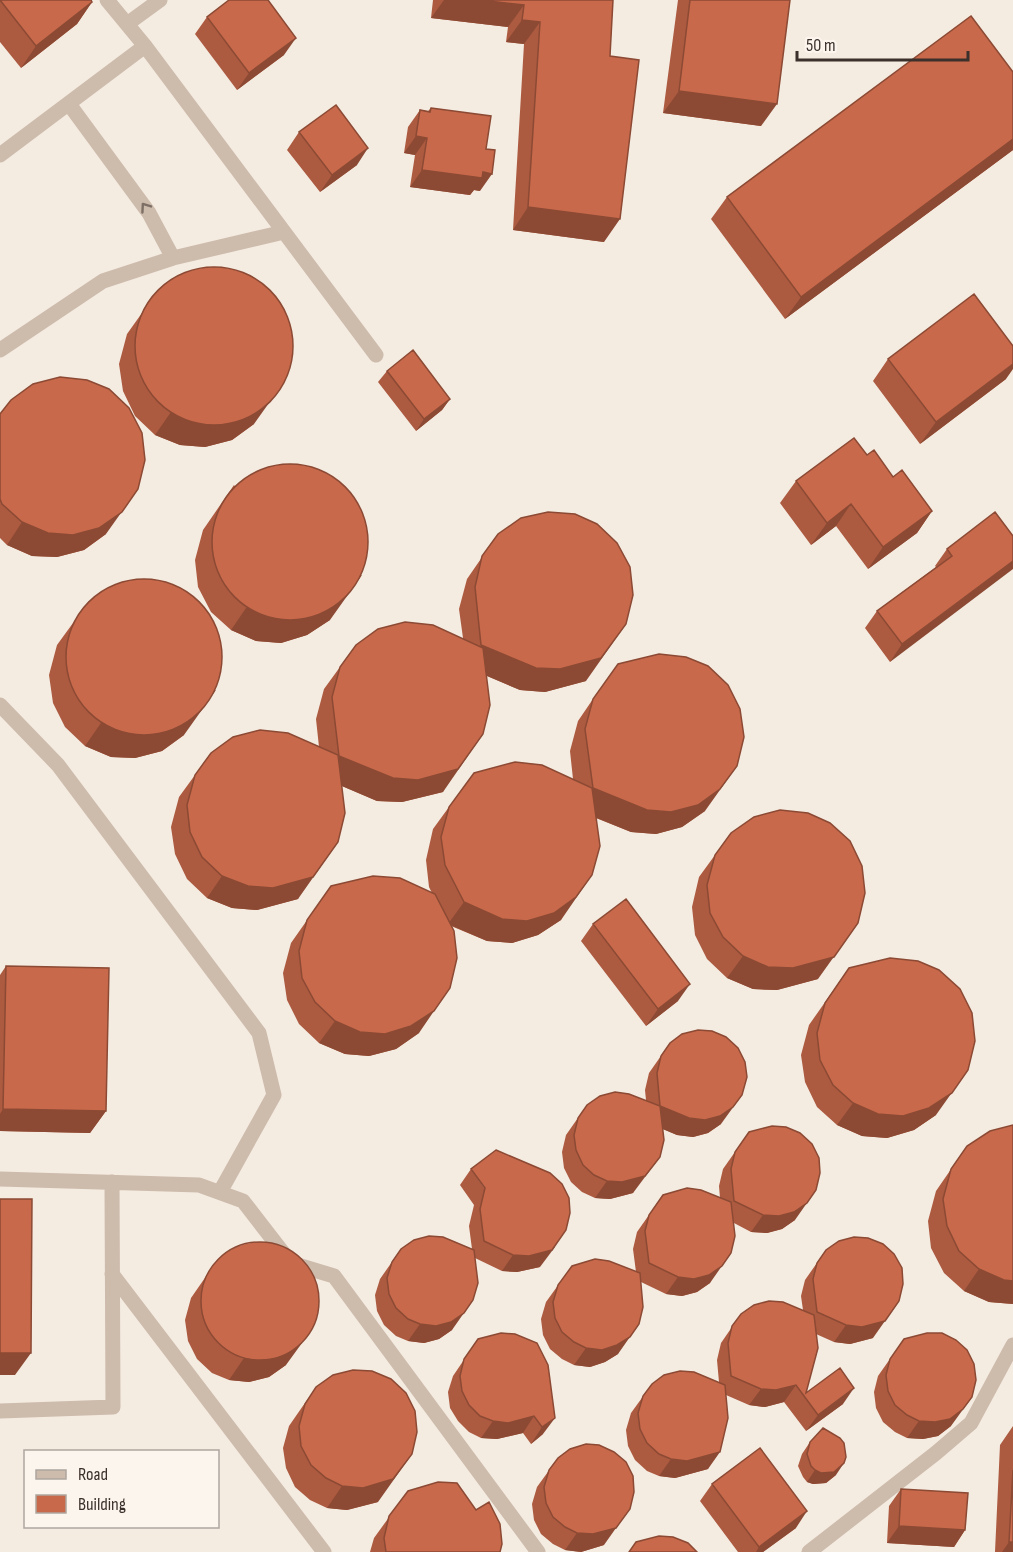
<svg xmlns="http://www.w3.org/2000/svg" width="1013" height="1552" font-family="'Sofia Sans Condensed',sans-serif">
	<rect width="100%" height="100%" fill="#f4ebe1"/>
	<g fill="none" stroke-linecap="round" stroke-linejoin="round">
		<path stroke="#cdbbac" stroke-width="15" d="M107,0l38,46 231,309
			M127,24l33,-24
			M69,104l80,109 24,45
			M0,155l145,-109
			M0,350l103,-69 70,-23 111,-26
			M0,705l58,60 201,268 15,62 -54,97
			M0,1179l199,6 44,16 48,62 43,13 204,276
			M112,1274l212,278
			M0,1411l113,-4 -1,-225
			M809,1552l127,-99 35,-30 42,-78"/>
	</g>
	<path fill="#ac5a40" d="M0,0l92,2 -15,22 -56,44 -21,-26z
		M433,0h180l-3,56 -6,186 -91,-12 11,-186 -18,-2 2,-15 -77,-9z
		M678,0h112l-29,126 -98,-13z
		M207,17l77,38 -47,35 -42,-56z
		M1013,72v78l-228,169 -74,-100 16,-22z
		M431,108l49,83 -6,-1 -4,5 -60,-8 5,-32 -11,-2 4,-26 12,-17 8,1z
		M299,132l58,33 -37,27 -33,-42z
		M159,289l95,135 -22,16 -27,7 -25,-2 -25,-10 -20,-19 -12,-25 -4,-27 8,-30z
		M888,359l118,20 -86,65 -47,-63z
		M387,371l63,28 -8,11 -26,21 -38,-49z
		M0,414l106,120 -22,16 -27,7 -25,-1 -25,-11 -7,-7z
		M867,455l65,56 -15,22 -49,36 -32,-43 -25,19 -31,-42 16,-22z
		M234,485l96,135 -23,15 -26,8 -25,-2 -25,-11 -20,-18 -13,-25 -3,-27 8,-30z
		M498,534l88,147 -41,11 -25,-2 -33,-14 -44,116 -41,10 -25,-1 -35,-15 -44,113 -41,11 -25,-2 -25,-10 -20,-19 -12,-25 -4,-27 8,-30 32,-44 108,-6 -3,-28 8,-30 32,-44 107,-7 -4,-29 8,-30z
		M1013,536l-123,126 -25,-34 12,-17 59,-44 -1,-1 12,-17z
		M89,601l95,134 -22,16 -27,7 -24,-1 -26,-11 -20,-19 -12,-24 -4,-28 8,-30z
		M593,699l112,112 -23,16 -26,7 -25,-2 -35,-14 -35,102 -23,15 -26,8 -25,-2 -36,-15 -32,107 -23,16 -27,7 -24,-2 -26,-11 -20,-19 -12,-24 -4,-27 8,-30 40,-57 101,7 -3,-6 -3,-27 7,-31 16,-22 124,-28 -3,-28 8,-30z
		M731,833l87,146 -41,11 -24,-1 -26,-11 -20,-19 -12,-24 -3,-28 7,-30z
		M593,924l85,77 -32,25 -65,-85z
		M6,966l100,145 -16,22 -90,-2v-156z
		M849,968l87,147 -22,15 -27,8 -25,-2 -25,-11 -20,-18 -12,-25 -4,-27 8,-30z
		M670,1043l51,81 -13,9 -15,4 -16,-2 -14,-6 -30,64 -23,6 -15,-1 -13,-6 -11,-10 -7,-14 -2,-16 4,-17 21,-30 59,-5 -1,-10 4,-17z
		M1013,1125v179l-24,-2 -25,-11 -20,-18 -13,-25 -3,-27 8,-30 31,-45z
		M749,1132l46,88 -13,9 -15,4 -16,-1 -17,-9 -24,60 -13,9 -15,4 -16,-2 -25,-12 -23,72 -13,8 -15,5 -16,-2 -12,-6 -12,-10 -7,-14 -2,-16 5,-17 26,-36 64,6 -3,-23 4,-17 26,-37 57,3 -1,-12 4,-17z
		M471,1169l69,98 -23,5 -15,-1 -27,-13 -23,72 -13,9 -15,4 -16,-2 -12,-5 -12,-11 -7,-14 -2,-16 5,-16 21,-30h71l-3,-23 5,-21 -14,-20z
		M826,1250l47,88 -23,6 -16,-2 -18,-8 -10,59 37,11 -37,27 -22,-29 -19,5 -16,-2 -23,-10 -18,74 -33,9 -16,-2 -12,-5 -12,-11 -7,-14 -2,-16 5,-17 21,-29 67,-2 -2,-22 4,-17 20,-29 62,-4 -2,-14 4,-16z
		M218,1259l68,106 -17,12 -20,5 -20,-2 -17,-7 -15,-14 -9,-18 -3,-21 6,-22z
		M478,1339l59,4 6,91 -12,10 -8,-11 -26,6 -16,-1 -12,-6 -11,-11 -8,-13 -2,-16 5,-16z
		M904,1339l47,87 -13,10 -15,3 -16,-1 -12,-6 -12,-10 -7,-14 -2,-16 4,-16z
		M316,1387l62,115 -31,8 -20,-2 -17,-8 -15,-13 -9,-19 -3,-20 6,-22z
		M1013,1426v126h-18l5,-107z
		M810,1442l26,33 -10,8 -13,1 -6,-2 -4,-5 -5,-11 4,-12z
		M558,1458l46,87 -23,7 -16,-2 -12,-6 -12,-10 -7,-14 -2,-16 5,-17z
		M712,1484l84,44 -33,24h-25l-38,-51z
		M901,1489l64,41 -11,17 -67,-4 2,-37z
		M408,1491l92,61h-130l4,-14z"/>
	<path fill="#8c4a34" d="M444,0h36l44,5 -16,22 -77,-9z
		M92,2l-15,22 -56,44 15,-22z
		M522,20l18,2 -16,22 -18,-2z
		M296,38l-12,17 -47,35 12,-17z
		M679,91l98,13 -16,22 -98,-13z
		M416,136l11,2 -12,17 -11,-2z
		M1013,139v11l-228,169 16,-22z
		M368,148l-11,17 -37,27 12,-17z
		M422,170l61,2 9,2 -12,17 -6,-1 -4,5 -60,-8z
		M528,207l92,12 -16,23 -91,-12z
		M1013,364v5l-7,10 -86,65 16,-22z
		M286,379l-32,45 -22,16 -27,7 -25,-2 -25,-10 16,-23z
		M450,399l-8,11 -26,21 8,-12z
		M138,489l-32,45 -22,16 -27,7 -25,-1 -25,-11 15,-23z
		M851,504l-15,22 -25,19 16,-22z
		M932,511l-15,22 -49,36 15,-22z
		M1013,561v8l-123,93 12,-18z
		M362,575l-32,45 -23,15 -26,8 -25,-2 -25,-11 15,-22z
		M626,624l-40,57 -41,11 -25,-2 -54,-23 15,-22z
		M216,690l-32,45 -22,16 -27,7 -24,-1 -26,-11 16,-23z
		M483,734l-40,58 -41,10 -25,-1 -54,-23 16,-22z
		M737,766l-32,45 -23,16 -26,7 -25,-2 -54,-22 16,-22z
		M338,842l-40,57 -41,11 -25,-2 -25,-10 15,-22z
		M592,875l-31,45 -23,15 -26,8 -25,-2 -39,-17 16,-22z
		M858,923l-40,56 -41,11 -24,-1 -26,-11 16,-22z
		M690,984l-12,17 -32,25 12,-17z
		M434,1011l-15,22 -23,16 -27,7 -24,-2 -26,-11 16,-22z
		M968,1070l-32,45 -22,15 -27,8 -25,-2 -25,-11 16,-22z
		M742,1095l-21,29 -13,9 -15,4 -16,-2 -29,-12 12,-17z
		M3,1109l103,2 -16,22 -90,-2v-17z
		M660,1157l-27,36 -23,6 -15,-1 12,-17z
		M816,1190l-21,30 -13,9 -15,4 -16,-1 12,-17z
		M555,1247l-15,20 -23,5 -15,-1 11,-16z
		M731,1253l-21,30 -13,9 -15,4 -16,-2 12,-17z
		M979,1269l34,12v23l-24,-2 -25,-11z
		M473,1300l-21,30 -13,9 -15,4 -16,-2 12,-17z
		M899,1301l-26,37 -23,6 -16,-2 12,-17z
		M639,1324l-21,30 -13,8 -15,5 -16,-2 12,-17z
		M302,1343l-16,22 -17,12 -20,5 -20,-2 15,-22z
		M0,1353h31l-16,22h-15z
		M796,1385l-12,17 -19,5 -16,-2 12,-16z
		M854,1388l-11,16 -37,27 12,-16z
		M972,1397l-21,29 -13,10 -15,3 -16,-1 12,-17z
		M534,1416l-11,17 -26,6 -16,-1 12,-17z
		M555,1418l-12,16 -12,10 11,-17z
		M720,1452l-12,17 -33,9 -16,-2 12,-17z
		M412,1454l-34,48 -31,8 -20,-2 15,-22z
		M844,1463l-8,12 -10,8 -13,1 -6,-2 8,-12z
		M807,1511l-11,17 -33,24h-7l3,-5z
		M899,1526l66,4 -11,17 -67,-4z
		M616,1528l-12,17 -23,7 -16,-2 12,-17z
		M1009,1542h4v10h-11z"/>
	<path fill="#c8694b" stroke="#8c4a34" stroke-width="1.5" d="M0,0h91l1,2 -56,44z
		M229,0h39l28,38 -47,35 -42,-56z
		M480,0h133l-3,56 29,4 -19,159 -92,-12 12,-185 -18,-2 2,-15z
		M690,0h100l-13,104 -98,-13z
		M971,16l42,56v67l-212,158 -74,-100z
		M336,105l32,43 -36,27 -33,-43z
		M431,108l60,8 -5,33 9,1 -3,24 -9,-2 -1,6 -60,-8 5,-32 -11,-2 4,-26 10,2z
		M135 346a79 79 0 1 1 158 0a79 79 0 1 1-158 0Z
		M974,294l39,52v18l-77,58 -48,-63z
		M413,350l37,49 -26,20 -37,-48z
		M60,377l27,3 22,9 20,19 13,25 3,27 -7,29 -16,23 -23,16 -26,7 -25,-2 -26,-11 -20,-18 -2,-5v-85l11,-14 22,-16z
		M854,438l13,17 7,-5 19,27 9,-7 30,41 -49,36 -32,-43 -24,19 -31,-42z
		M212 542a78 78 0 1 1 156 0a78 78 0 1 1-156 0Z
		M548,512l27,2 22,10 20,19 13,24 3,28 -7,29 -25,34 -41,11 -24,-1 -55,-23 -6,-58 7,-31 16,-22 23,-16z
		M995,512l18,24v25l-111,83 -25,-33 75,-55 -5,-7z
		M66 657a78 78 0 1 1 156 0a78 78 0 1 1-156 0Z
		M405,622l28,3 50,23 7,57 -7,29 -25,35 -40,11 -25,-2 -54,-22 -7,-59 8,-30 16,-22 22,-16z
		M659,654l27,3 22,9 20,19 12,24 4,28 -7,29 -17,23 -22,16 -27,7 -24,-2 -54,-22 -8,-59 8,-30 25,-35z
		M260,730l28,3 50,22 7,58 -7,29 -25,35 -40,11 -25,-2 -26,-10 -20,-19 -12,-25 -3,-27 8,-30 16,-22 22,-16z
		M515,762l27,3 50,23 8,58 -8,29 -16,22 -22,16 -27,8 -25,-2 -38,-17 -19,-37 -4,-28 8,-30 25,-34z
		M780,810l28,3 22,10 20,18 12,25 3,27 -7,30 -24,34 -41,11 -25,-1 -25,-11 -20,-19 -13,-24 -3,-28 8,-30 16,-22 23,-16z
		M373,876l27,2 35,16 19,37 3,27 -7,30 -16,23 -23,15 -26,8 -25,-2 -25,-11 -20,-19 -13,-24 -3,-27 8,-31 24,-34z
		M626,899l64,85 -32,25 -65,-85z
		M890,958l28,3 21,9 21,19 12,24 3,28 -7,29 -16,23 -23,15 -26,8 -25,-2 -25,-11 -20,-18 -13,-25 -3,-27 8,-30 24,-35z
		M6,966l103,2 -3,143 -103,-2z
		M698,1030l14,1 14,6 12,11 7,14 2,15 -5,18 -9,12 -13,9 -15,4 -16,-2 -29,-12 -3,-33 4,-17 9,-13 12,-9z
		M615,1092l14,2 31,12 4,34 -4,17 -15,19 -23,6 -15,-1 -13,-6 -11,-10 -7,-15 -2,-15 4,-17 9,-13 13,-9z
		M1013,1125v156l-9,-1 -25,-11 -20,-18 -12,-25 -4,-27 8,-30 16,-23 23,-15z
		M772,1126l14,1 14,6 12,11 7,14 1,15 -4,17 -9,13 -13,9 -15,4 -16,-1 -29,-14 -3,-32 4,-17 14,-20z
		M496,1150l54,23 12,11 7,14 1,15 -4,17 -14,20 -23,6 -16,-1 -29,-14 -4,-32 5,-21 -14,-19z
		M687,1188l14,2 30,12 4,34 -4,17 -9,13 -13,9 -15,4 -16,-2 -29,-14 -4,-32 4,-16 14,-20z
		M0,1199h32l-1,154h-31z
		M429,1236l14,1 31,13 4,33 -5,17 -9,13 -13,9 -15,4 -16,-2 -12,-5 -12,-11 -7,-14 -2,-16 5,-16 9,-13 13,-9z
		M854,1237l14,1 15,6 11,10 8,14 1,16 -4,17 -14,20 -23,6 -16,-2 -29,-13 -4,-33 4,-16 9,-13 13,-9z
		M201 1301a59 59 0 1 1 118 0a59 59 0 1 1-118 0Z
		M595,1259l14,2 31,12 3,34 -4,17 -9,13 -13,8 -15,5 -16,-2 -12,-6 -12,-10 -7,-14 -2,-16 5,-17 14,-19z
		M769,1301l14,1 31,13 4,33 -12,45 34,-25 14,20 -36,27 -22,-30 -20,5 -15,-1 -30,-13 -3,-33 4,-17 9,-12 13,-9z
		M501,1333l14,1 22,9 11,22 7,53 -13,9 -8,-11 -26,7 -15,-2 -13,-5 -11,-11 -7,-14 -2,-15 4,-17 14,-20z
		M927,1333h15l14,7 11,10 7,14 2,16 -4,17 -9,12 -13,10 -15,3 -16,-1 -12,-6 -12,-10 -7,-14 -2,-16 4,-16 14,-20z
		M353,1370l19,1 19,8 15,14 9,18 2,21 -5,22 -19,25 -30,9 -21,-2 -16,-8 -15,-13 -10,-19 -2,-20 6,-22 11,-17 17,-12z
		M680,1371l14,1 31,13 3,33 -8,34 -33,9 -16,-2 -12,-5 -12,-11 -7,-14 -2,-16 5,-17 9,-12 12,-9z
		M823,1428l17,10 4,5 2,14 -2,6 -10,9 -13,1 -6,-3 -4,-4 -4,-12 3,-12z
		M586,1444l13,1 15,7 12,10 7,14 1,16 -4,17 -14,19 -23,6 -16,-1 -12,-6 -12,-10 -7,-14 -2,-16 5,-17 9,-12 12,-9z
		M760,1448l47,63 -48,36 -47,-63z
		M1013,1470v72h-4z
		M438,1482l19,1 19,27 13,-8 11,22 2,20 -2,8h-114l-2,-14 5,-22 19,-25z
		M901,1489l67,4 -3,37 -66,-4z
		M659,1536l14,1 15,6 9,9h-68l7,-10z"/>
	<defs><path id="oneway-chevron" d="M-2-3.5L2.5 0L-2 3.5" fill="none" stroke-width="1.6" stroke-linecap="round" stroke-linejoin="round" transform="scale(1.5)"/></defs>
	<use stroke="#7d6f65" href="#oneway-chevron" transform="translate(145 207) rotate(-125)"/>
	<rect x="24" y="1450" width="195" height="78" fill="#fbf5ee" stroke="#aea6a0" stroke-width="1.5"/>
	<rect x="36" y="1470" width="30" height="9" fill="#cdbbac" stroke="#aea6a0" stroke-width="1.5"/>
	<text x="78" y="1480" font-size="18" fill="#3b302b">Road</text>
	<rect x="36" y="1495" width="30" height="18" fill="#c8694b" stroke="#aea6a0" stroke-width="1.5"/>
	<text x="78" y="1510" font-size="18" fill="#3b302b">Building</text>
	<path d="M797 51v9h171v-9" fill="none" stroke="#3b302b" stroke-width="3"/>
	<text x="806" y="51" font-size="18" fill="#3b302b" stroke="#fbf5ee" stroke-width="4.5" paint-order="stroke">50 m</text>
</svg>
